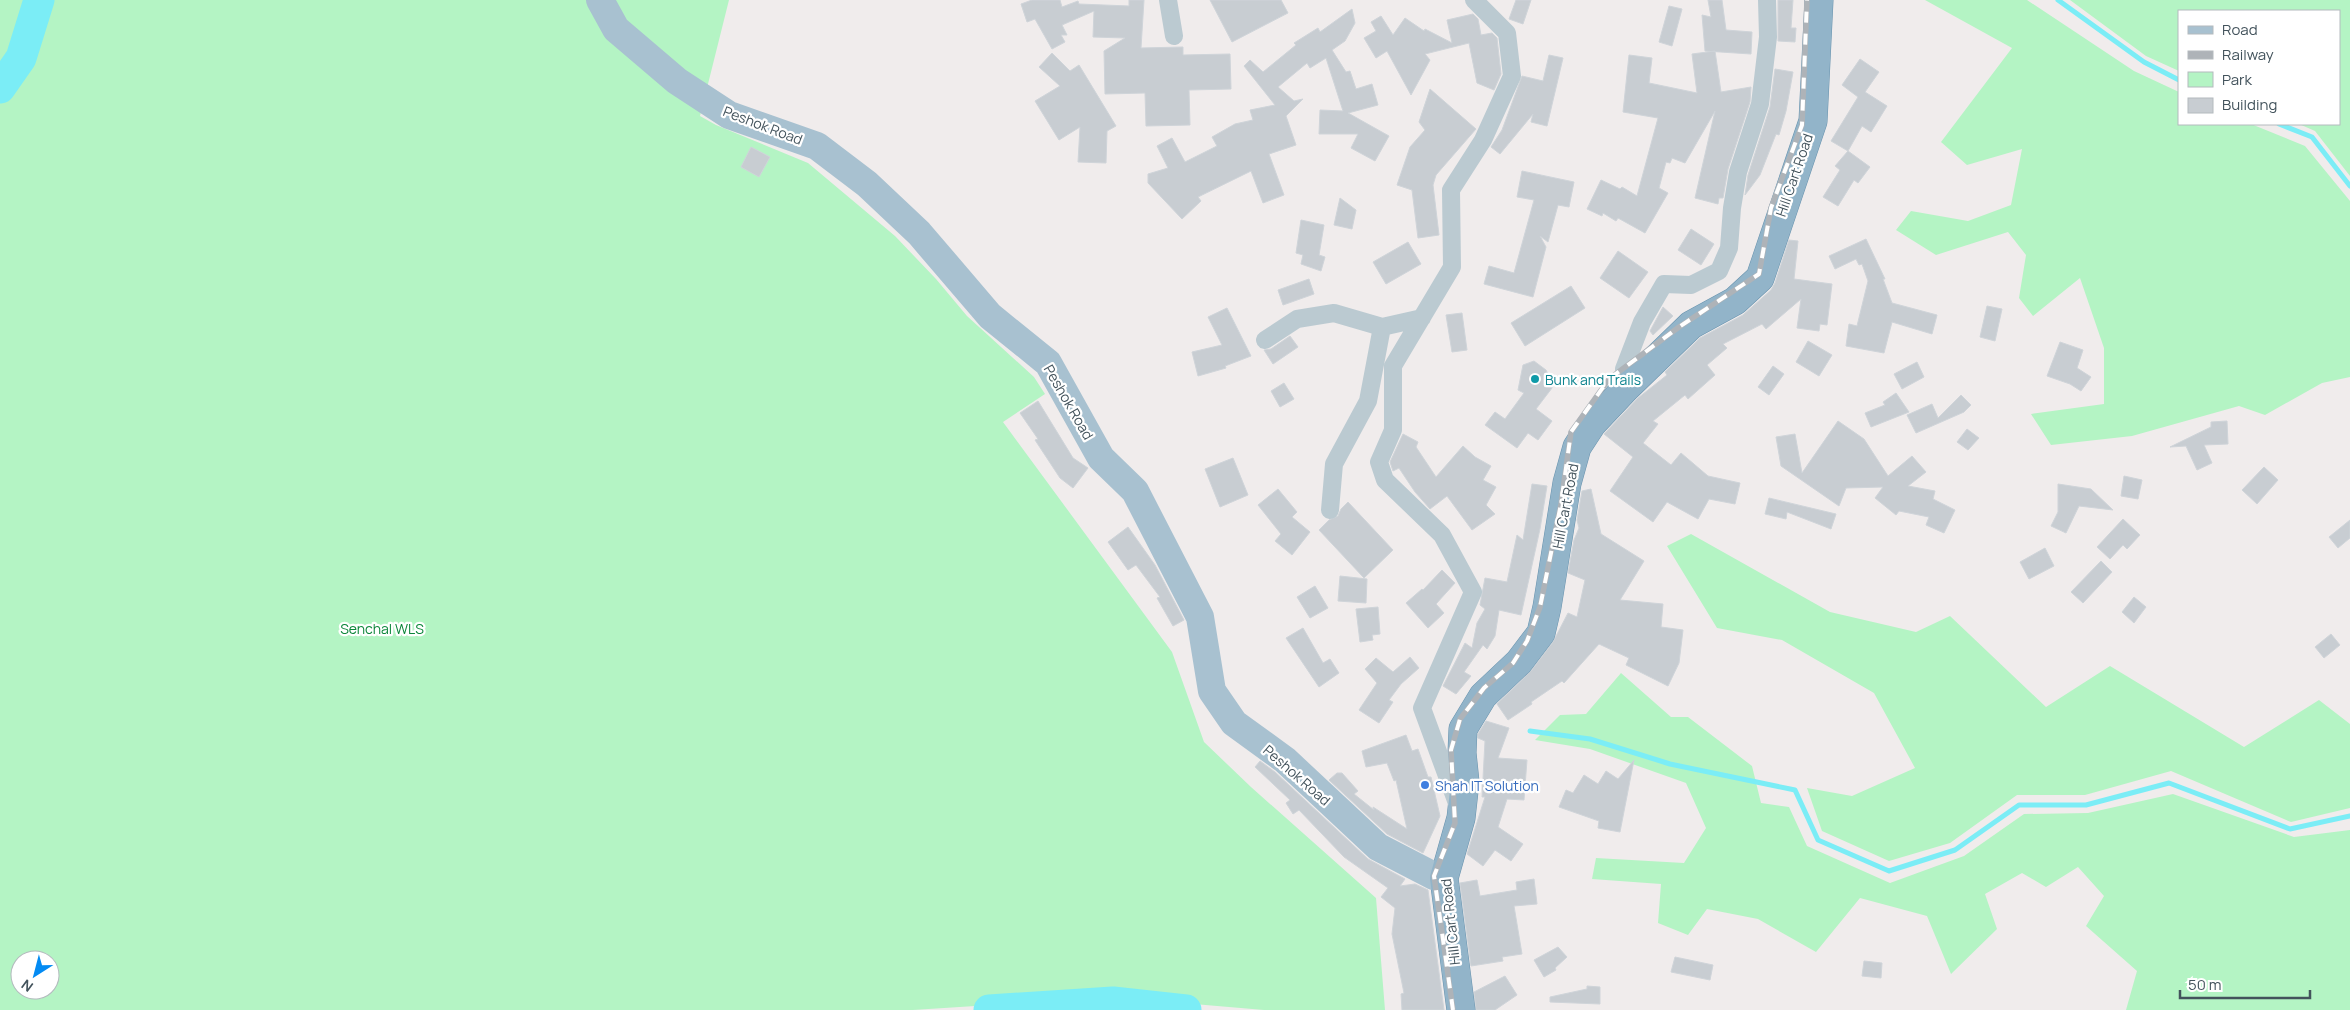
<svg xmlns="http://www.w3.org/2000/svg" width="2350" height="1010" font-family="Manrope,sans-serif">
	<rect width="100%" height="100%" fill="#f0ecec"/>
	<path fill="#b4f4c4" fill-rule="evenodd" d="M0,0h729l-29,116 16,9 92,38 87,73 41,43 31,37 67,61 11,17 -42,28 169,230 32,90 47,45 125,111 9,112h-121l-152,-13 -199,13h-913zM20,960h30v30h-30z
		M1925,0h102l107,71 45,21v32h72l54,22 45,55v176l-28,6 -57,32 -26,-9 -107,30 -81,9 -20,-31 73,-10v-56l-24,-70 -47,38 -14,-18 7,-43 -18,-23 -72,23 -40,-25 15,-19 57,10 43,-16 11,-56 -55,16 -26,-23 71,-94z
		M2070,0h280v176l-35,-45 -16,-7h40v-113h-160v60l-33,-15z
		M1691,534l139,78 86,20 34,-16 96,91 64,-41 134,81 75,-47 31,24v84l-59,14 -120,-51 -86,24h-68l-67,48 -61,18 -67,-30 -15,-43 45,8 63,-28 -41,-75 -92,-53 -65,-12 -50,-82z
		M1621,673l50,44h17l64,49 9,37 28,4 18,39 83,37 74,-27 60,-42 64,-1 85,-19 121,43 56,-7v180h-224l11,-39 -51,-45 18,-30 -26,-29 -32,20 -24,-14 -37,21 12,35 -46,45 -24,-58 -67,-18 -44,54 -58,-33 -51,-10 -19,26 -30,-12 3,-39 -69,-5 4,-21 88,5 22,-35 -20,-45 -96,-34 -55,-9 25,-25 26,-1z"/>
	<g fill="none" stroke-linecap="round" stroke-linejoin="round">
		<path stroke="#7bedf6" stroke-width="5" d="M2058,0l86,62 35,18
			M2279,124l33,13 38,49
			M1530,731l60,8 80,25 125,26 23,50 71,31 66,-21 64,-45h67l83,-22 121,46 60,-13"/>
		<path stroke="#7bedf6" stroke-width="31" d="M0,88l21,-30 18,-58
			M989,1010l124,-8 73,8"/>
	</g>
	<path fill="#c8cdd2" stroke="#cfd4d9" d="M1032,0h28l2,7 16,-6 1,3 50,2v-6h15l-3,48 42,-1v8l47,-1 1,35 -42,1 1,35 -44,1 -1,-33 -40,1 -1,-43 21,-13 -32,-1 1,-26 -32,14 5,10h-6l4,7 -13,7 -17,-30 -8,3 -6,-18z
		M1210,0h71l7,13 -56,29z
		M1516,0h15l-8,24 -14,-5z
		M1708,0h14l4,30 26,2 -1,22 -46,-3 -3,-36 9,2z
		M1778,0h15l-2,28h5l-1,14 -17,-1z
		M1669,6l13,3 -10,37 -13,-4z
		M1352,9l3,14 -10,18 -13,9 14,22 4,-1 6,18 16,-5 6,21 -30,8 41,23 -14,25 -24,-13 7,-14h-39l1,-24 23,1 -17,-53 -16,10 -3,-5 -29,24 16,14 9,-2 -17,17 10,29 -27,9 15,41 -21,8 -12,-32 -53,26 3,4 -19,18 -34,-36v-9l20,-6 -11,-22 15,-8 13,24 32,-16 -5,-9 23,-13 18,-4 -3,-10 25,-5 -31,-39 6,-6 13,12 33,-27 -2,-2 24,-15 2,4z
		M1473,14l5,5 3,16 11,-2 5,5 4,36 -7,16 -17,-7 -8,-40 -44,11 5,6 -19,35 -24,-44 -11,7 -12,-20 12,-7 -5,-9 10,-6 12,19 12,-17 19,13 1,-2 27,14 -5,-23z
		M1715,51l6,41 30,-5 -1,15 -22,67 -5,29h-4l-1,6 -23,-6 20,-87 -30,52 -13,-5 -2,5 -4,-1 -7,26 9,5 -23,40 -27,-15 -2,3 -13,-8 -1,3 -15,-7 14,-29 19,9 2,-2 15,9 21,-78 -35,-6 6,-57 23,3 -3,25 48,10 -5,-39z
		M1052,53l18,18 9,-6 37,61 -9,5 -1,32 -28,-1 2,-35 -21,13 -24,-39 25,-15 -21,-19z
		M1549,55l14,3 -16,68 -16,-4 2,-8 -33,40 -9,-7 11,-17 20,-54 21,5z
		M1860,59l19,13 -14,20 22,14 -16,26 -9,-6 -14,25 -17,-10 27,-44 -16,-12z
		M1775,69l18,3 -7,39 -7,24 -3,-1 -16,41 -15,20 3,-20 22,-68z
		M1430,89l46,40 -40,46 -3,10 6,50 -21,3 -6,-48 -15,-5 13,-38 15,-17 -6,-8z
		M751,147l19,10 -11,20 -18,-10z
		M1848,151l22,16 -12,16 -4,-3 -16,26 -15,-9 17,-27 -5,-4z
		M1522,171l52,11 -5,25 -11,-2 -10,37 -8,-6 6,11 -13,50 -49,-13 5,-18 25,7 20,-73 -17,-3z
		M1340,198l16,12 -4,19 -18,-4z
		M1301,220l23,5 -5,30 6,2 -4,14 -20,-7 2,-9 -7,-2z
		M1691,229l23,15 -13,21 -23,-15z
		M1866,239l19,40h-2l9,24 45,12 -5,19 -40,-12 -8,31 -38,-7 3,-22 8,2 11,-45 -6,-17 -3,1 -3,-6 -21,10 -6,-13z
		M1789,240l9,1 -4,38 38,5 -5,41 -7,-1 -1,7 -22,-3 4,-29 -35,30 -4,-5 -39,20 4,4 -20,17 8,10 -27,24 -3,-4 -32,26 5,3 -15,19 28,22 10,-12 27,23 32,7 -5,21 -26,-5 -11,20 -31,-17 -14,20 -43,-31 23,-34 -29,-23 34,-36 29,-23 -2,-3 35,-34 43,-23 28,-25 4,-7z
		M1408,242l13,22 -35,20 -13,-22z
		M1618,251l30,21 -19,26 -29,-20z
		M1309,279l5,15 -31,11 -5,-15z
		M1571,286l14,22 -60,38 -14,-23z
		M1987,306l15,3 -7,32 -15,-4z
		M1663,307l10,9 -20,19 -3,-4z
		M1227,308l24,48 -26,10 1,2 -28,8 -6,-24 30,-7 -14,-28z
		M1462,313l5,37 -15,2 -6,-37z
		M1290,336l8,11 -25,17 -9,-14 7,-1z
		M1808,341l24,14 -13,21 -23,-14z
		M2060,342l23,8 -6,18 14,9 -10,14 -11,-7 -23,-8z
		M1534,361l12,9 6,12v6l-16,21 16,12 -14,19 -10,-7 -11,15 -32,-23 10,-13 10,7 19,-26 -6,-3 5,-25z
		M1917,362l7,15 -22,12 -8,-15z
		M1773,366l11,8 -15,21 -11,-8z
		M1284,383l10,16 -14,8 -9,-16z
		M1896,393l13,19 -38,15 -6,-14 20,-8 -2,-3z
		M1961,395l10,10 -7,7 -48,21 -9,-18 25,-11 6,14z
		M1038,401l35,57 15,10 -15,20 -13,-10 -25,-38 3,-1 -18,-26z
		M1838,421l26,18 24,37 24,-20 14,16 -18,14 27,5 -2,8 22,11 -11,23 -18,-8 3,-8 -30,-6 -3,4 -21,-17 8,-11 -37,1 -7,18 -58,-40 -5,-29 19,-3 7,39z
		M2227,421l1,23 -24,1 8,18 -15,7 -11,-24 -16,1 41,-20v-5z
		M1967,429l12,9 -11,12 -11,-8z
		M1403,434l15,8 -2,5 20,30 27,-31 12,11 16,9 -8,14 13,7 -10,18 9,9 -23,16 -25,-34 -17,13 -15,-17 -16,-24 -6,3 -3,-9z
		M1233,458l15,37 -28,12 -15,-38z
		M2264,467l14,13 -21,24 -15,-14z
		M2124,476l18,4 -4,19 -17,-3z
		M1532,484l15,2 -7,43 -19,86 -22,-5 -4,26 -8,13 -4,-4 -19,27 7,4 -15,18 -13,-8 22,-43 7,5 5,-25 8,-14 -5,-4 5,-27 22,4 10,-47 6,5z
		M2058,484l33,5 22,21 -34,-4 -13,27 -15,-7 7,-14z
		M1278,489l19,23 -5,5 18,15 -18,23 -17,-14 6,-7 -23,-29z
		M1591,489l10,45 43,27 -24,39 43,4 -2,23 22,3 -4,33 -11,23 -42,-21 3,-7 -30,-14 -35,39 -2,-2 -31,21 1,2 -24,16 -11,-16 34,-33 22,-29 15,-29 9,4 8,-37 -17,-7 6,-33 5,-12 -2,-8 5,-29z
		M1769,498l67,16 -5,15 -44,-17 -1,7 -21,-5z
		M1348,502l45,48 -29,28 -45,-48 10,-10 9,-4 3,-7z
		M2123,519l17,16 -13,14 -4,-4 -13,14 -13,-12z
		M2350,520v18l-12,10 -9,-11z
		M1128,527l27,38 29,55 -11,6 -16,-28 3,-1 -24,-32 -8,5 -20,-28z
		M2045,548l9,18 -25,13 -9,-17z
		M2101,561l11,11 -29,31 -12,-11z
		M1442,570l13,13 -19,21 8,9 -16,15 -22,-25 16,-14 1,1z
		M1340,576l27,3 -1,24 -28,-2z
		M1315,586l13,22 -18,10 -13,-21z
		M2134,597l12,10 -12,16 -12,-11z
		M1378,607l2,27 -8,1 1,5 -13,2 -4,-33z
		M1303,628l20,35 7,-4 9,14 -20,14 -33,-49z
		M2331,634l9,11 -16,13 -9,-11z
		M1410,657l9,11 -18,16 -12,16 4,2 -14,21 -20,-13 18,-27 -12,-14 11,-11 17,14z
		M1486,721l23,7 -11,30 29,2 -3,40 -17,-1 -9,28 25,17 -12,17 -16,-11 -12,16 -16,-12 18,-57h-3l3,-56 -7,-3v-4z
		M1406,735l6,16 6,-2 10,28h3l9,39 -17,37 -36,-19 -58,-54 8,-7h5l16,18 -4,3 20,16 -1,-3 34,22 -11,-49 -2,1 -7,-18 -21,4 -4,-16z
		M1634,760l-14,72 -22,-4 1,-7 -40,-14 7,-17 7,3 11,-18 14,9 8,-13 12,8z
		M1260,761l15,11 93,87 37,20 -5,7 15,-2 13,6 16,120h-42l-1,-16 3,-1 -12,-59 3,-26 -14,-11 7,-9 -44,-31 -45,-47 -6,4 -7,-11 4,-3 -35,-33z
		M1534,879l3,25 -23,2 8,48 -20,3 1,4 -32,5 -11,-83 17,-3 3,16 37,-6 -1,-8z
		M1558,947l9,10 -12,11 1,2 -12,7 -10,-17z
		M1675,957l38,8 -3,15 -39,-8z
		M1864,961l18,2 -1,15 -19,-2z
		M1505,976l12,19 -22,15h-19l-2,-18z
		M1587,986l13,1v17l-50,-2v-5l37,-8z"/>
	<g fill="none" stroke-linecap="round" stroke-linejoin="round">
		<defs>
			<path id="trunk" d="M1461,1010l-17,-132 17,-60 4,-36 -3,-29 1,-24 20,-33 36,-34 22,-29 6,-26 20,-124 10,-36 15,-23 34,-36 65,-63 44,-24 25,-23 53,-157 6,-121"/>
		</defs>
		<use href="#trunk" stroke="#6993ae" stroke-width="29"/>
		<path stroke="#bbcad1" stroke-width="18" d="M1168,0l6,36
			M1265,340l32,-21 37,-6 48,14
			M1626,388l-2,-19 18,-47 22,-38 27,1 28,-14 10,-23 3,-40 6,-36 22,-68 8,-67 -1,-37
			M1330,510l4,-46 34,-63 14,-74 40,-9
			M1458,806l-36,-98 51,-116 -31,-57 -57,-55 -6,-18 14,-32v-64l59,-99 -1,-77 32,-50 29,-64 -5,-43 -33,-33"/>
		<path stroke="#a8c1d0" stroke-width="28" d="M600,0l16,29 61,52 52,34 88,31 50,38 52,49 71,83 58,47 53,95 34,33 65,126 12,74 22,32 51,37 93,87 56,29 10,2"/>
		<use href="#trunk" stroke="#92b4c9" stroke-width="28"/>
		<defs>
			<path id="rail" d="M1453,1010l-19,-134 21,-53 -4,-73 9,-31 24,-31 29,-25 14,-22 13,-34 21,-103 10,-72 38,-53 70,-52 80,-53 12,-66 31,-83 5,-125"/>
		</defs>
		<use href="#rail" stroke="#aeb3b8" stroke-width="5.5"/>
		<use href="#rail" stroke="#fff" stroke-width="4" stroke-dasharray="11" stroke-linecap="butt"/>
	</g>
	<circle fill="#0f9aa8" stroke="#fff" stroke-width="2" cx="1535" cy="379" r="5"/>
	<circle fill="#3f7fe0" stroke="#fff" stroke-width="2" cx="1425" cy="785" r="5"/>
	<g text-anchor="middle" dominant-baseline="central" stroke-width="4.5" stroke-linejoin="round" paint-order="stroke">
		<g font-size="14" fill="#43535c" stroke="#fff">
			<text transform="translate(763 125) rotate(21)">Peshok Road</text>
			<text transform="translate(1794 175) rotate(-71)">Hill Cart Road</text>
			<text transform="translate(1069 402) rotate(60)">Peshok Road</text>
			<text transform="translate(1565 506) rotate(-79)">Hill Cart Road</text>
			<text transform="translate(1297 775) rotate(41)">Peshok Road</text>
			<text transform="translate(1450 922) rotate(-96)">Hill Cart Road</text>
		</g>
		<g font-size="14" fill="#0d838f" stroke="#fff" text-anchor="start">
			<text x="1545" y="379">Bunk and Trails</text>
		</g>
		<g font-size="14" fill="#0b8539" stroke="#fff">
			<text x="382" y="628">Senchal WLS</text>
		</g>
		<g font-size="14" fill="#366cbe" stroke="#fff" text-anchor="start">
			<text x="1435" y="785">Shah IT Solution</text>
		</g>
	</g>
	<rect x="2178" y="10" width="162" height="115" fill="#ffffff" stroke="#b4babe"/>
	<rect x="2188" y="26" width="25" height="8" fill="#a8c1d0" stroke="#b4babe"/>
	<text x="2222" y="35" font-size="15" fill="#43535c">Road</text>
	<rect x="2188" y="51" width="25" height="8" fill="#aeb3b8" stroke="#b4babe"/>
	<text x="2222" y="60" font-size="15" fill="#43535c">Railway</text>
	<rect x="2188" y="72" width="25" height="15" fill="#b4f4c4" stroke="#b4babe"/>
	<text x="2222" y="85" font-size="15" fill="#43535c">Park</text>
	<rect x="2188" y="98" width="25" height="15" fill="#c8cdd2" stroke="#b4babe"/>
	<text x="2222" y="110" font-size="15" fill="#43535c">Building</text>
	<g transform="translate(35 975) rotate(216)"><circle r="24" fill="#ffffff" stroke="#b4babe"/>
	<path d="M0-4L9 19L0 12L-9 19Z" fill="#038bf3"/>
	<text y="-8" font-size="14" font-weight="bold" text-anchor="middle" fill="#43535c">N</text>
	</g>
	<path d="M2180 990v8h130v-8" fill="none" stroke="#43535c" stroke-width="2.5"/>
	<text x="2188" y="990" font-size="15" fill="#43535c" stroke="#ffffff" stroke-width="4" paint-order="stroke">50 m</text>
</svg>
